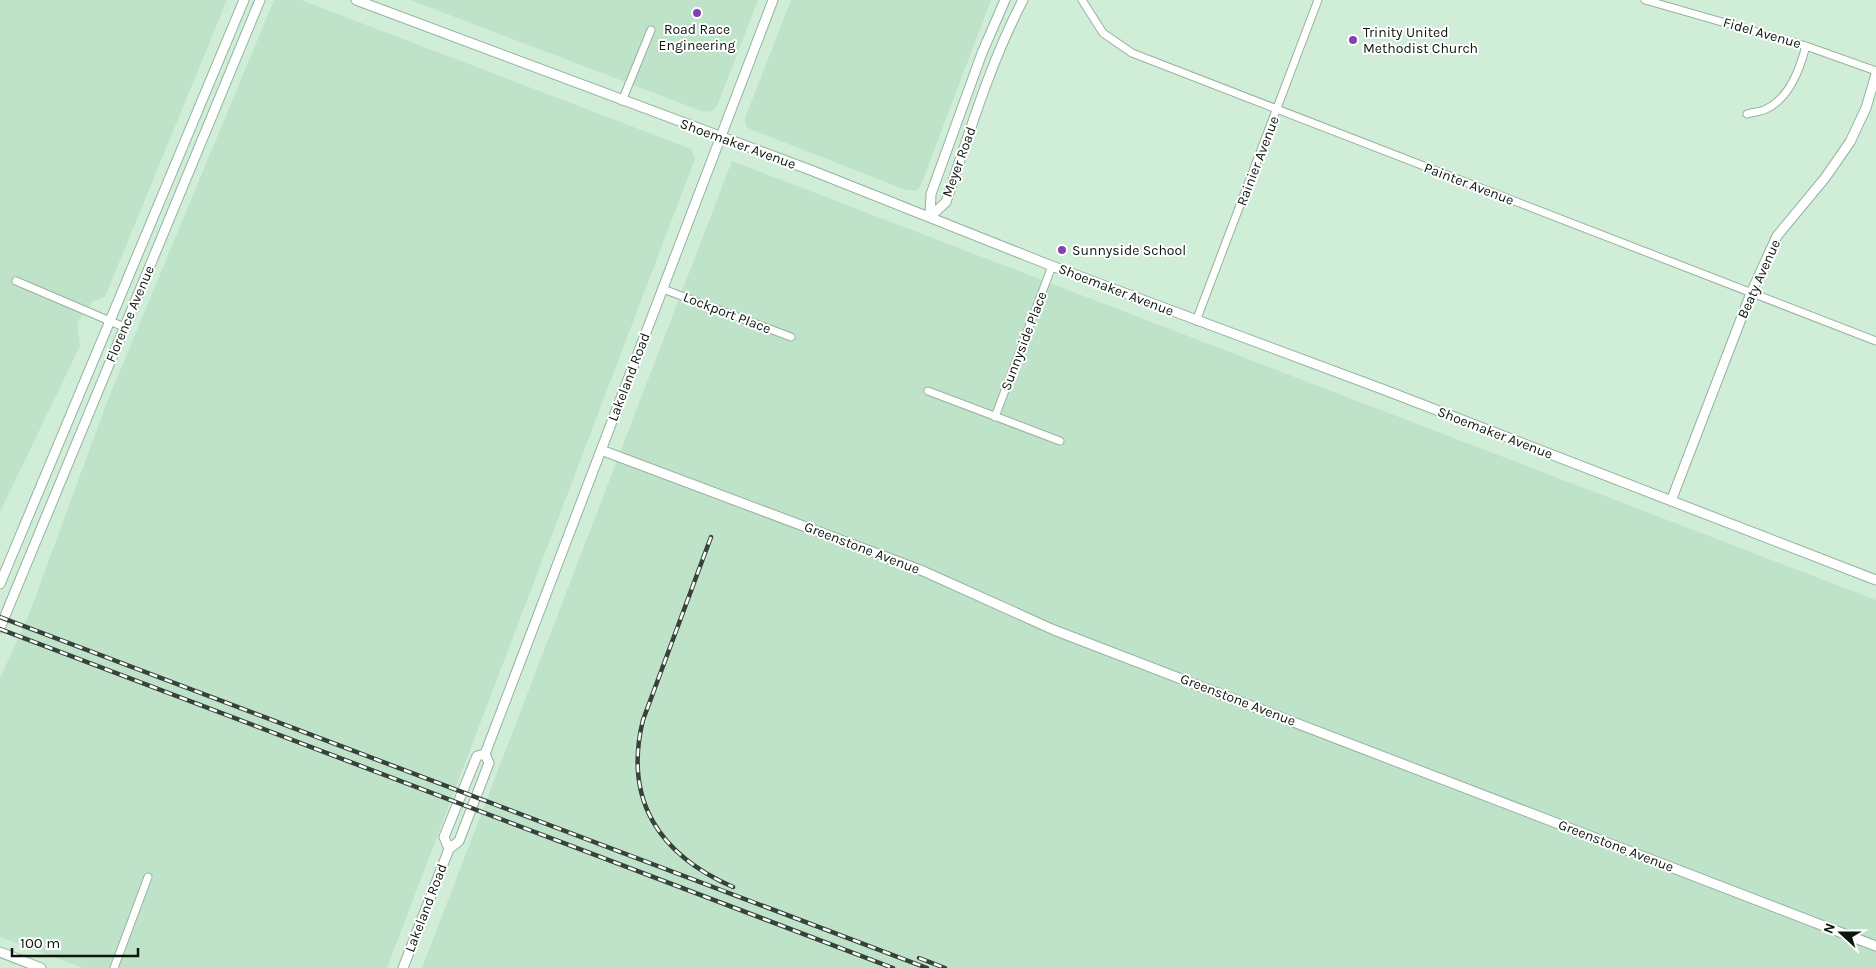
<svg xmlns="http://www.w3.org/2000/svg" width="1876" height="968" font-family="Karla,sans-serif">
	<rect width="100%" height="100%" fill="#d0edd8"/>
	<path fill="#bfe3c9" d="M0,0h227l-122,297 -12,4 -16,22 3,23 -80,166z
		M274,0h27l390,149 4,10 -308,809h-304l-83,-31v-259l28,-61 79,-215z
		M410,0h348l-41,106 -5,5 -8,1z
		M791,0h200l-70,185 -5,6 -10,-1 -156,-61 -4,-3 -1,-8z
		M732,161l1144,439v368h-1454z"/>
	<g fill="none" stroke-linecap="round" stroke-linejoin="round">
		<defs>
			<path id="street" d="M1082,0l21,33 29,20 744,288
				M1645,0l161,46 70,25
				M622,101l29,-71
				M1747,114c6,-2 14,-2 19,-5 24,-11 34,-41 40,-63
				M16,281l108,46
				M663,289l128,48
				M1196,321l122,-321
				M928,391l132,50
				M995,417l57,-151
				M114,968l34,-91"/>
			<path id="secondary" d="M356,0l457,171 239,95 330,123 494,191
				M930,217l16,-15c23,-68 44,-139 77,-202
				M930,217l1,-23 51,-141 23,-53
				M601,450l322,121 131,59 822,316
				M1671,501l80,-208 26,-57 48,-58 25,-36 16,-34 10,-34
				M0,584l244,-584
				M0,628l260,-628
				M449,849l-5,-12 33,-81 8,-2
				M0,952l41,16
				M403,968l46,-119 10,-8 30,-78 -4,-9 288,-754"/>
		</defs>
		<use href="#street" stroke="#96b29e" stroke-width="9"/>
		<use href="#secondary" stroke="#96b29e" stroke-width="11"/>
		<use href="#street" stroke="#fff" stroke-width="7"/>
		<use href="#secondary" stroke="#fff" stroke-width="9"/>
		<defs>
			<path id="rail" d="M711,537l-68,183c-20,81 17,135 90,167
				M0,617l927,351
				M0,629l893,339
				M919,958l26,10"/>
		</defs>
		<use href="#rail" stroke="#35433a" stroke-width="4.5"/>
		<use href="#rail" stroke="#fff" stroke-width="2.5" stroke-dasharray="8" stroke-linecap="butt"/>
	</g>
	<g fill="#8041b6" stroke="#fff" stroke-width="2">
		<circle cx="697" cy="13" r="5"/>
		<circle cx="1353" cy="40" r="5"/>
		<circle cx="1062" cy="250" r="5"/>
	</g>
	<g text-anchor="middle" dominant-baseline="central" stroke-width="4" stroke-linejoin="round" paint-order="stroke">
		<g font-size="14" fill="#0c160f" stroke="#fff" text-anchor="start">
			<text x="697" y="29" text-anchor="middle">Road Race<tspan x="697" dy="16">Engineering</tspan></text>
			<text x="1363" y="32">Trinity United<tspan x="1363" dy="16">Methodist Church</tspan></text>
			<text x="1072" y="250">Sunnyside School</text>
		</g>
		<g font-size="14" fill="#0c160f" stroke="#fff">
			<text transform="translate(1762 33) rotate(16)">Fidel Avenue</text>
			<text transform="translate(738 144) rotate(20)">Shoemaker Avenue</text>
			<text transform="translate(1258 161) rotate(-69)">Rainier Avenue</text>
			<text transform="translate(959 162) rotate(-70)">Meyer Road</text>
			<text transform="translate(1469 184) rotate(21)">Painter Avenue</text>
			<text transform="translate(1759 279) rotate(-66)">Beaty Avenue</text>
			<text transform="translate(1116 290) rotate(21)">Shoemaker Avenue</text>
			<text transform="translate(727 313) rotate(21)">Lockport Place</text>
			<text transform="translate(130 314) rotate(-67)">Florence Avenue</text>
			<text transform="translate(1024 341) rotate(-69)">Sunnyside Place</text>
			<text transform="translate(629 377) rotate(-69)">Lakeland Road</text>
			<text transform="translate(1495 433) rotate(21)">Shoemaker Avenue</text>
			<text transform="translate(862 548) rotate(21)">Greenstone Avenue</text>
			<text transform="translate(1238 700) rotate(21)">Greenstone Avenue</text>
			<text transform="translate(1616 846) rotate(21)">Greenstone Avenue</text>
			<text transform="translate(426 908) rotate(-69)">Lakeland Road</text>
		</g>
	</g>
	<g transform="translate(1841 933) rotate(291)" stroke="#ffffff" stroke-width="4" paint-order="stroke">
	<path d="M0-4L9 19L0 12L-9 19Z" fill="#0c160f"/>
	<text y="-8" font-size="14" font-weight="bold" text-anchor="middle" fill="#0c160f">N</text>
	</g>
	<path d="M12 948v8h126v-8" fill="none" stroke="#0c160f" stroke-width="2.5"/>
	<text x="20" y="948" font-size="15" fill="#0c160f" stroke="#ffffff" stroke-width="4" paint-order="stroke">100 m</text>
</svg>
